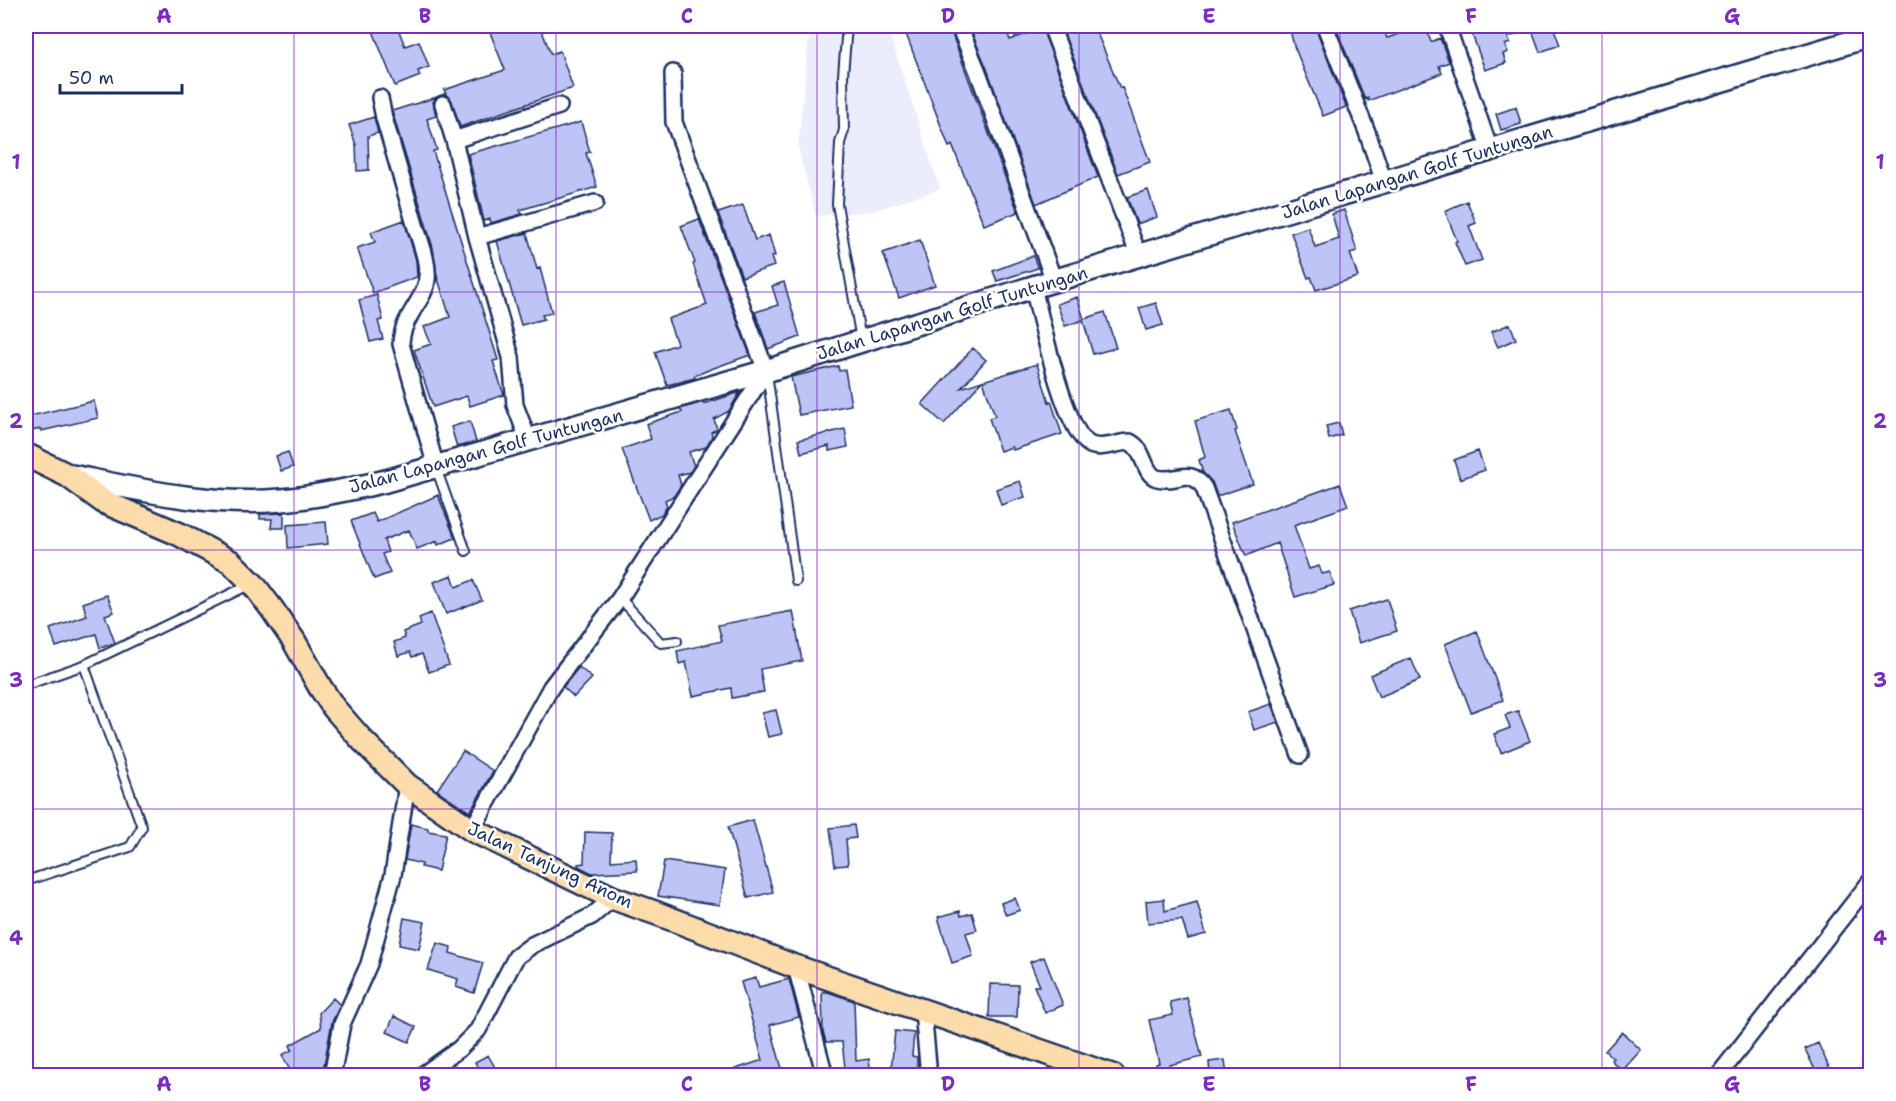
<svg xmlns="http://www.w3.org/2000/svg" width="1896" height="1101" font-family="'Shantell Sans',sans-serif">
	<rect width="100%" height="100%" fill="#fff"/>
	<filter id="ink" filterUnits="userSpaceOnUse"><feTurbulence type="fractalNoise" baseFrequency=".0167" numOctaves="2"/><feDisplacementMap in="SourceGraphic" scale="12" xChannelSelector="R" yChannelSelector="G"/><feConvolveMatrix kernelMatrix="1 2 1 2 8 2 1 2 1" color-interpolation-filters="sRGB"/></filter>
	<g filter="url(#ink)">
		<path fill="#ecedfc" d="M810,26h77l53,163 -68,22 -56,5 -18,-68z"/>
		<path fill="#bec4f6" stroke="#1b2f5e" stroke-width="1.5" d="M371,26h26l8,20 14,-5 10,26 -11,4 2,5 -25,10z
			M501,26h39l11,28 9,-3 13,37 -113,39 -8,-26 -3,-4 -6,-3h3l-2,-4 61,-20 -16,-40z
			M903,26h46l69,186 -34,13 -32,-80 -3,2z
			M969,26h36l5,14 32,-12 56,149 -62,27 -49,-135z
			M1061,26h33l26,62 2,-1 28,75 -32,12z
			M1289,26h26l31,81 -23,9 -29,-70z
			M1335,26h47l5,12 38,-12 6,16 9,-4 9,24 -10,4 3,7 -74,28v-3l-3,1z
			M1469,26h84l7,19 -20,7 -8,-22 -24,7 2,6 -5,2 3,7 -5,2 3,9 -21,7z
			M437,97l-4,5 3,14 -9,3 10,31 -4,1 65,209 -5,1 11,34 -34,11 -3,-10 -34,11 -19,-57 17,-6 -7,-17 26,-10 -13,-41 -4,-28 -41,-137z
			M1516,107l5,17 -20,6 -5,-16z
			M374,117l4,16 -10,3 1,34 -12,1 -1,-26 -7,-20z
			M581,122l9,30 -4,1 11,34 -77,23 2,4 -31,9 -1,-4 -6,2 -16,-67z
			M1148,190l9,27 -20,7 -10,-27z
			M1467,201l9,22 -7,3 13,34 -17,6 -10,-24 2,-1 -12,-30z
			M743,205l12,35 14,-5 6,21 -4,1 3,9 -32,11 -24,-64z
			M1344,210l13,41 -7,2 8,24 -42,13 -5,-13 -3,1 -17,-45 17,-6 7,20 24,-8 -7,-25z
			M699,219l51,136 -39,14 -17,7 1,2 -28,7 -12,-33 22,-8 -9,-25 39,-14 -14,-41 2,-1 -14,-37z
			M404,220l12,40 1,17 -44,16 -16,-45 18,-6 -4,-10z
			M527,233l10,36 3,-1 12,45 -10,2 2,4 -23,6 -24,-84z
			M920,240l15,45 -36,13 -16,-45z
			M1033,256l5,12 -41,13 -4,-10z
			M784,282l16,55 -32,12 -13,-37 23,-7 -6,-19z
			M377,295l6,25 -5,1 5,18 -13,3 -11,-42z
			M1077,297l7,22 21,-7 11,36 -23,6 -10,-34 -18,6 -8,-22z
			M1156,303l7,22 -17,5 -7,-22z
			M1510,324l6,15 -18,8 -7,-15z
			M973,348l13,12 -25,28 21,-7 -38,43 -22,-20z
			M1037,364l12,38 2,-1 11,33 -49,16 -1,-3 -12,4 -11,-33 6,-2 -12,-35z
			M838,366l1,5 6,-1 6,35 -52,10 -8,-38z
			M740,392l-11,19 -15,8 3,10 -6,3 1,4 -6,11 -17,5 5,14 -4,6 -12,3 3,10 -7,11 -9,4 2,6 -5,8 -13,6 -27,-71 29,-10 -5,-15 36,-12 -2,-3 23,-7 1,2z
			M94,401l4,17 -57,13v-2l-15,3v-15z
			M1231,410l6,20 -2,1 18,53 -36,12 -5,-14 -9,-9 -4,-13 6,-3 -10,-36z
			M470,421l6,21 -19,5 -6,-20z
			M1339,423l3,12 -13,4 -3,-13z
			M845,429l3,18 -19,4v-5l-28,7 -3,-13z
			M1478,451l7,19 -25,9 -6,-19z
			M288,452l5,15 -12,4 -5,-15z
			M1020,481l5,16 -24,8 -5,-16z
			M1340,484l8,22 -54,19 15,44 10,-3 3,8 8,-2 4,13 -39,12 -18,-54 -31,13 -14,-34z
			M438,495l17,43 -17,7 -1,-4 -20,8 -8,-19 -25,10 4,12 -6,2 8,19 -16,6 -23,-58 22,-8 4,9z
			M284,513v15h-13l1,-9h-12v-5z
			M326,522l2,22 -40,4 -1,-23z
			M452,575l4,12 17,-7 9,20 -36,14 -12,-32z
			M107,595l7,17 -9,3 10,28 -15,5 -4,-14 -40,13 -6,-18 37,-13 -4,-13z
			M1387,599l10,32 -38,12 -10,-32z
			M793,611l9,50 -42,8 4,23 -32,6 -1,-10 -38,8 -7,-34 -7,2 -2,-13 45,-10 -4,-16z
			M431,613l18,52 -20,7 -7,-18 -10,3 -2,-5 -12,4 -4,-14 11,-4 -2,-6 18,-7 -2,-7z
			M1477,631l26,69 -32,12 -26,-68z
			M1411,658l9,22 -41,17 -9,-22z
			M579,667l13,11 -18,19 -11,-10z
			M1271,704l7,18 -24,8 -6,-18z
			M776,710l6,24 -14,3 -6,-24z
			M1518,711l12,30 -29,12 -7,-19 16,-6 -5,-13z
			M463,751l30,20 -23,41 -33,-22z
			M753,820l20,72 -25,6 -20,-71z
			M411,824l17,4v3l18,3 -8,37 -17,-4 1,-3 -17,-4z
			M854,825l2,13 -10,1 2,26 -13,1 -5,-38z
			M585,832l27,1 -1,28 25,-2 1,12 -45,2 -14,-7v-2l6,-1z
			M664,861l61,9 -5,35 -62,-9z
			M1015,898l5,12 -14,5 -5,-12z
			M1164,899l1,12 32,-9 9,32 -18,5 -6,-19 -34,3 -2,-22z
			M960,911l1,5 11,-3 5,17 -11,3 7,23 -21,7 -14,-46z
			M404,918l21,4 -6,27 -20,-4z
			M437,943l14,4 -1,6 33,10 -9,30 -18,-6 2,-8 -30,-9z
			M1044,957l19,48 -18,8 -11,-27h6l-10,-24z
			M756,978l3,9 30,-8 10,38 -29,8 14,51h-61v-3l40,-13 -22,-78z
			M990,984l28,1 -1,32h-28z
			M822,992h6l26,9 2,60 13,-2 2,17h-25l-4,-34h-16l-3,-10z
			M333,998l7,7 -8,17 -10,54h-29l-11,-21 10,-5 -2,-5 31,-17 -2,-15z
			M1187,998l15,59 -33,8 2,11h-14l-1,-12 3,-1 -10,-43 24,-5 -3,-13z
			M394,1016l22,11 -7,15 -22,-10z
			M895,1031l19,2 -2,23 5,1v15l-26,-2z
			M1622,1032l19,18 -19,21 -11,-11 2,-2 -8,-7z
			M1818,1043l15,33h-15l-13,-27z
			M488,1055l9,16 -8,5h-7l-7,-14z
			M1225,1060l2,16h-17l-1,-14z"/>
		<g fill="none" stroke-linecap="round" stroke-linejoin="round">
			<defs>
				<path id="lane" d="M847,26l-4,49 1,55 -4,13 -3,61 24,136
					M767,373l29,208
					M436,468l30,83
					M620,598l41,45 16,-2
					M26,685l58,-20 167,-81
					M26,881l104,-34 12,-20 -58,-162"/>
				<path id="street" d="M959,26l19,46 76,209
					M1051,26l88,230
					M1325,26l42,106 17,50
					M1447,26l43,124
					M380,98l4,20c10,34 20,69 30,103 5,18 15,40 13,59 -2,20 -25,36 -26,64l35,123
					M443,104l11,36 23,97 34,120 4,48 13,34
					M454,140l105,-34
					M477,237l118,-34
					M1033,287c8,31 31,143 56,157 10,7 29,-2 41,-2 15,7 13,32 27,36 20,6 32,-13 47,10l96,267
					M472,830l79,-143 69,-89 146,-227 -92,-249 -1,-49
					M796,967l29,109
					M923,1011l5,54 -2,11
					M332,1076l10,-52 27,-60 10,-37 14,-52 14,-90
					M421,1076l38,-27 19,-19 38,-73 16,-12 60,-29 21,-18
					M1718,1076l152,-194"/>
				<path id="secondary" d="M67,475c70,14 142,32 215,25 35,-3 70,-11 104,-19l380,-110 267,-84 837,-251"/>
				<path id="primary" d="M26,455l41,20 37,27 75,32 52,28 22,22 19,25 22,32 26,46 14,21 27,31 46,46 65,45 141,68 43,15 140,54 317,109"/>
			</defs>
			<use href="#lane" stroke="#1b2f5e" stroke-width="12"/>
			<use href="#street" stroke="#1b2f5e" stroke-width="20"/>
			<use href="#secondary" stroke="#1b2f5e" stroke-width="26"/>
			<use href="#primary" stroke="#1b2f5e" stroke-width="27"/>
			<use href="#lane" stroke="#fff" stroke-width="8"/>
			<use href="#street" stroke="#fff" stroke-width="15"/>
			<use href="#secondary" stroke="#fff" stroke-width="21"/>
			<use href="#primary" stroke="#fddcac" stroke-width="22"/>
		</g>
	</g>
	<path fill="none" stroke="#7b2cbf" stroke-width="1.5" stroke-opacity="0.55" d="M294,26v1050M556,26v1050M817,26v1050M1079,26v1050M1340,26v1050M1602,26v1050M26,292h1844M26,550h1844M26,809h1844"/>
	<g text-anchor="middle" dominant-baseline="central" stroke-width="5" stroke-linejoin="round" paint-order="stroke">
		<g font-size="18" fill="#1b2f5e" stroke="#fff">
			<text transform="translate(1417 172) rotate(-17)">Jalan Lapangan Golf Tuntungan</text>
			<text transform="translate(952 313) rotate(-17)">Jalan Lapangan Golf Tuntungan</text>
			<text transform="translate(486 451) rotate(-15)">Jalan Lapangan Golf Tuntungan</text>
			<text transform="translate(550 865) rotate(25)">Jalan Tanjung Anom</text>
		</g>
	</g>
	<rect width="1896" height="1101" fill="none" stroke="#fff" stroke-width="66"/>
	<path d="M60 84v9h122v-9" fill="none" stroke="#1b2f5e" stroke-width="3"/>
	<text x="69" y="84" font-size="18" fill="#1b2f5e" stroke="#ffffff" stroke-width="4.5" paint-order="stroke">50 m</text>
	<rect x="33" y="33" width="1830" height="1035" fill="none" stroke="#7b2cbf" stroke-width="2"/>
	<g font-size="20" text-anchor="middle" font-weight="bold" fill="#7b2cbf">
		<text x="164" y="23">A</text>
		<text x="425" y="23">B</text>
		<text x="687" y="23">C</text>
		<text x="948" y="23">D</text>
		<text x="1209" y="23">E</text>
		<text x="1471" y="23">F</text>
		<text x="1732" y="23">G</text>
		<text x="16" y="169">1</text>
		<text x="1880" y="169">1</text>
		<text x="16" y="428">2</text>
		<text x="1880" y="428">2</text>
		<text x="16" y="687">3</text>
		<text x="1880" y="687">3</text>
		<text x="16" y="945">4</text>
		<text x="1880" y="945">4</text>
		<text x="164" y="1091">A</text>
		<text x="425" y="1091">B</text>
		<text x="687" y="1091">C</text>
		<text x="948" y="1091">D</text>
		<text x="1209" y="1091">E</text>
		<text x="1471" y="1091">F</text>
		<text x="1732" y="1091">G</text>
	</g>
</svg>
